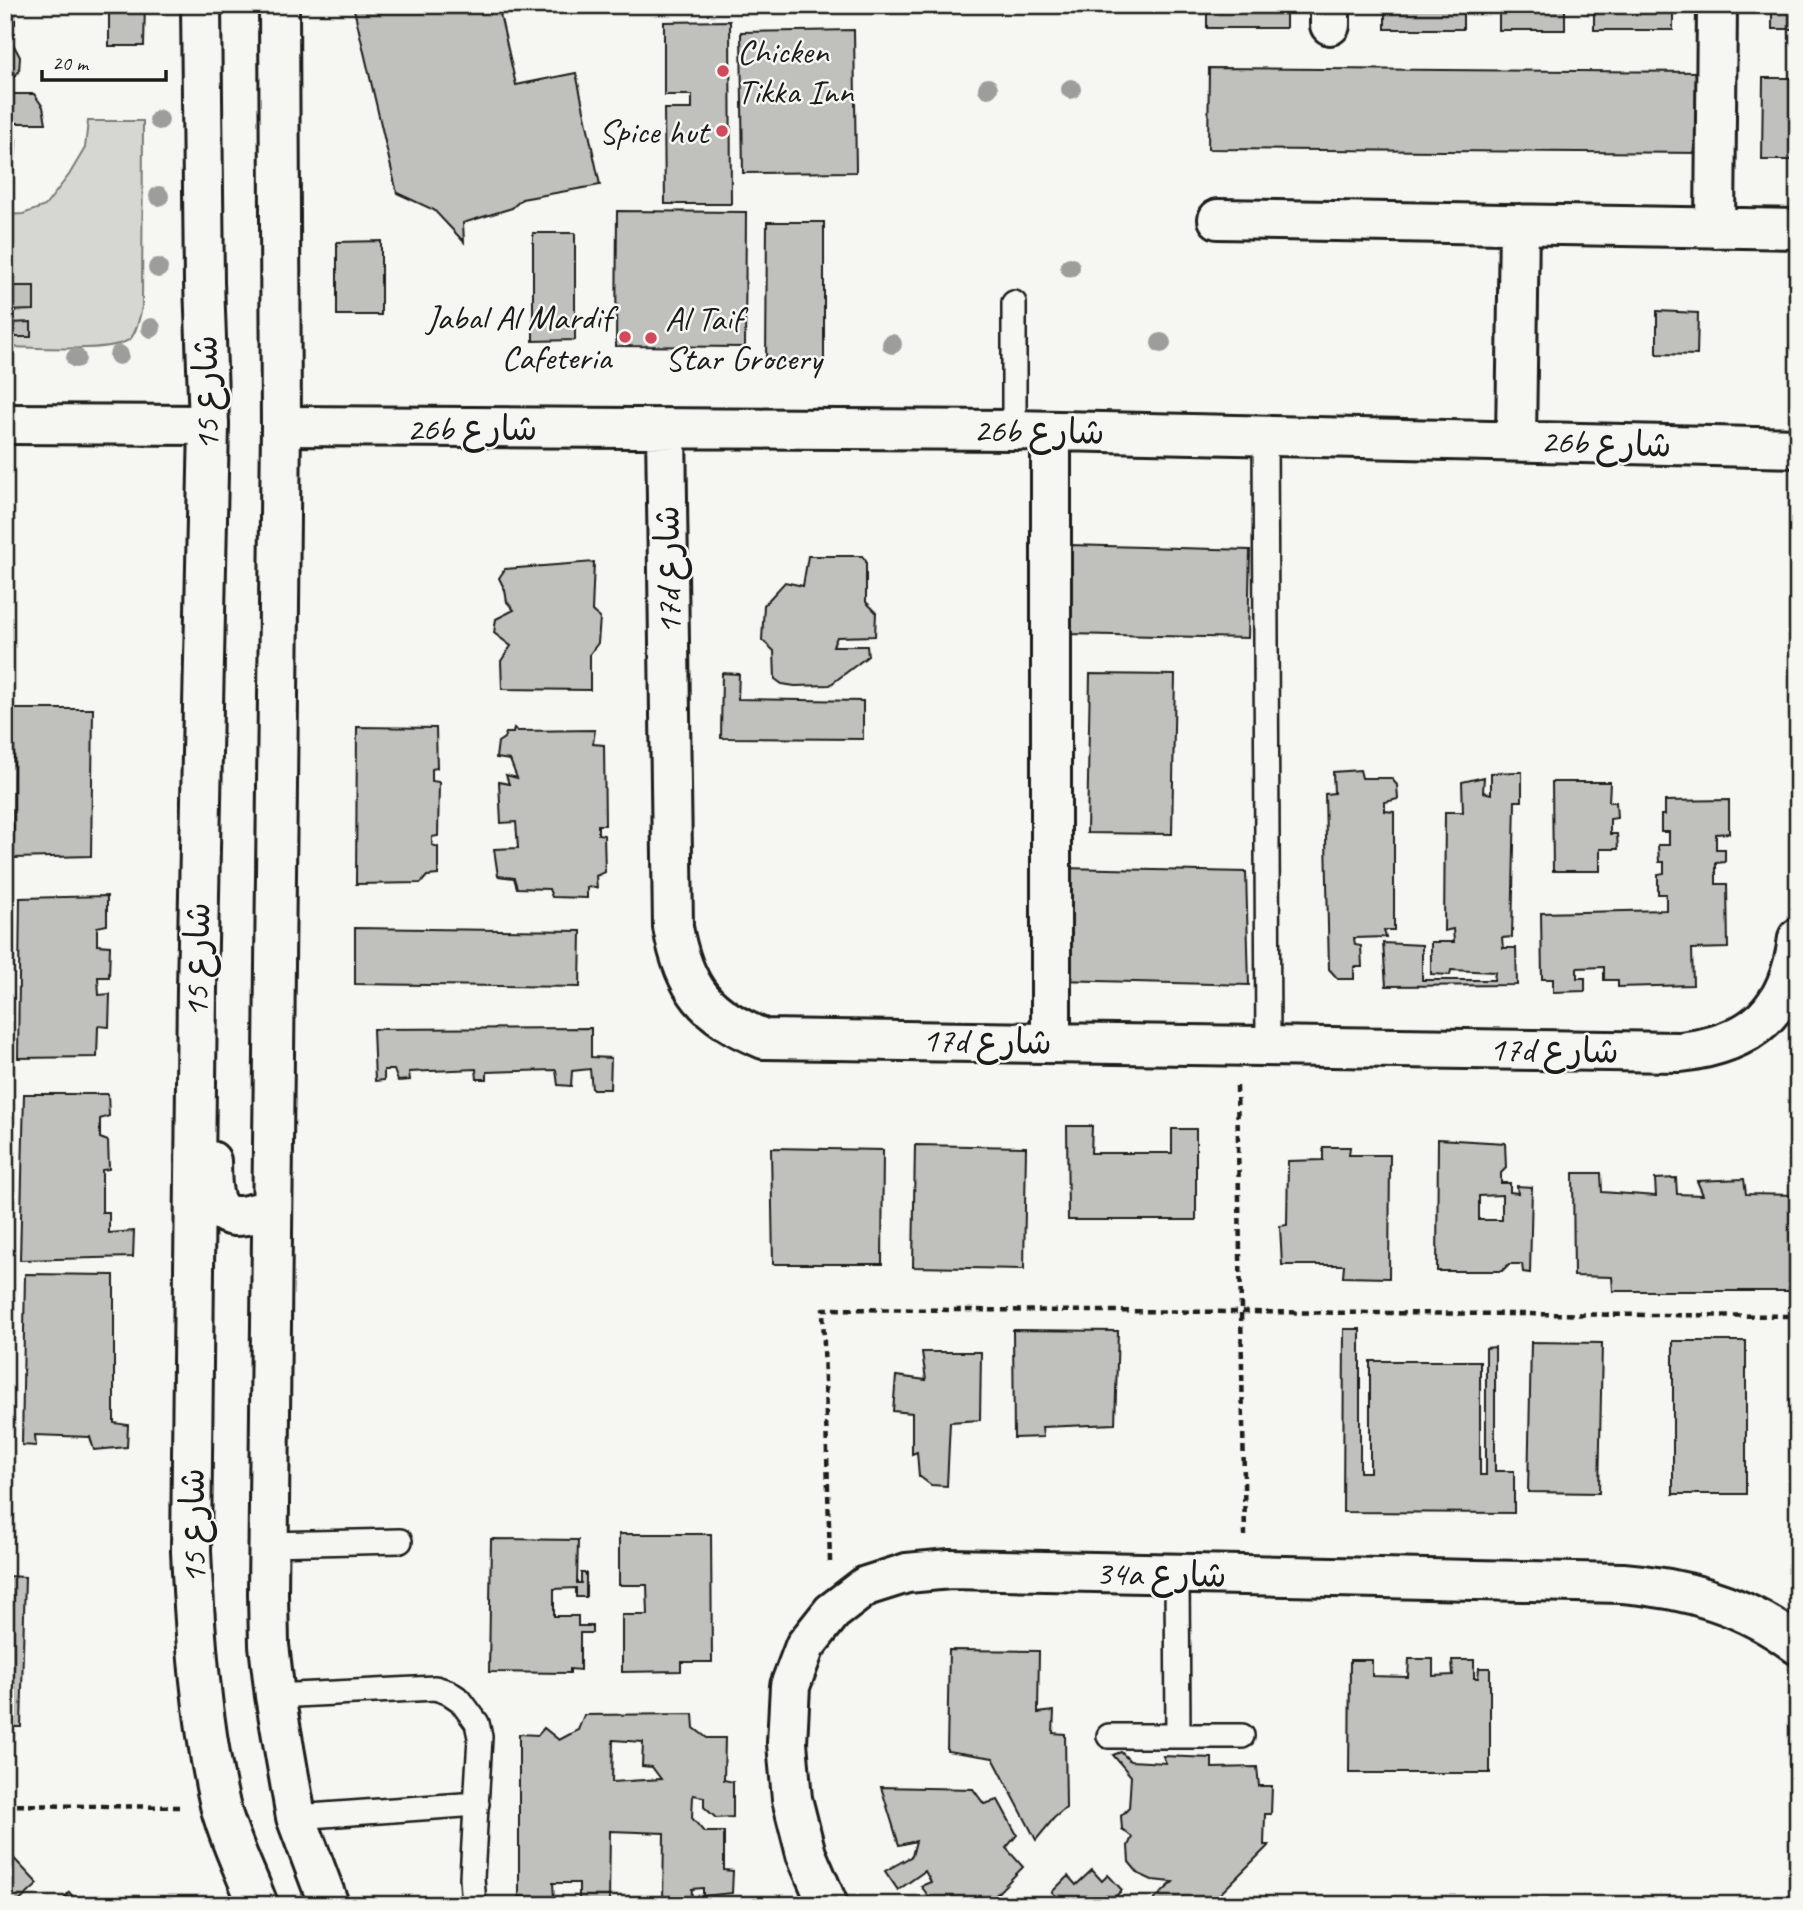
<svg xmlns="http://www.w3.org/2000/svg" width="1803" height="1910" font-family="Caveat,'Playpen Sans Arabic',sans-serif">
	<rect width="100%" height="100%" fill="#f6f6f2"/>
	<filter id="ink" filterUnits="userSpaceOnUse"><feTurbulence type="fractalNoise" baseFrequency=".0143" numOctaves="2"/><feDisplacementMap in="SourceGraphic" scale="14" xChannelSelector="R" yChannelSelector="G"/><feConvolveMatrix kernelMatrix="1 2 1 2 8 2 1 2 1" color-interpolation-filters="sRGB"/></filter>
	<g filter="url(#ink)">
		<path fill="#d6d6d2" stroke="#797977" stroke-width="2" d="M88,121h55l-1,186c-2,9 -5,24 -11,31 -16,16 -101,9 -126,9v-132l18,-1 22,-8 24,-31 16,-27z"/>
		<path fill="#c0c0bd" stroke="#1c1c1c" stroke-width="2" fill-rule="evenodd" d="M5,5h49v1h-39v18h-10z
			M109,5h36l-1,41h-35z
			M353,5h145l18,80 60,-12 24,112 -78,14 -10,9 -49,15 1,19 -30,-32 -37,-17z
			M1207,5h79v23h-79z
			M1385,5h78v24h-78z
			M1499,5h66v25h-66z
			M1594,5h79v25h-79z
			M1772,5h26v24h-26z
			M730,21l1,183h-66l-1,-95h28v-14h-28v-73z
			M854,30l2,142 -113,1 -2,-141z
			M5,36l7,6 8,15 -1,14 -14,16z
			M1209,68l493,4 -1,81 -493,-4z
			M1763,78h35v82h-36z
			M5,94h29l9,13 3,16h-34l4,18 -1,18 -10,17z
			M617,211l129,1 -1,135 -129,-1z
			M767,222h57v141h-58z
			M533,233h42v107l-42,1z
			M381,241v74h-44v-73z
			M5,286h29v24l-29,1z
			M1657,311l41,2 -1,42 -40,-1z
			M31,322v15h-20v-14z
			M1070,545l180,5 -2,88 -180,-4z
			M808,556h54l4,5v41l10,10 -1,24 -38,1 -4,9h34l1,10 -38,29 -35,1 -13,-2 -7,-5 -1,-28 -12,-11 2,-35 21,-23 18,4z
			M594,562l-2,49 8,7 -2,25 -8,11v36l-88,-1 -1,-28 10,-15 -17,-13 2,-14 18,-9 -7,-8 -2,-12 -6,-12 6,-9z
			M722,673l17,1 -1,25 125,2v38l-142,-1z
			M1090,674l85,1 -3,159 -85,-1z
			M14,709h79l-2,147 -78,2z
			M357,727l79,1 1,40 -5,1v12l7,1 -1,54 -6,1v8l6,2v28l-11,1 -6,7 -65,1z
			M514,728l4,3 77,-1 -2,14 11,1 1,80h-7v9l6,1 1,37 -9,4 1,12 -10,-1v11l-35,-1 -3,-8 -32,-1 -3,-10 -16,-2 -4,-27 24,-1 -2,-26 -15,1 -2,-41 10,2 -3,-9 11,3 -7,-18 -14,-2 2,-16 6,-4 2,-5h7z
			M1360,770l2,8h29l6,7 1,14 -13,3v9l9,1v118h-10l2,7 -32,1 1,7 6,1 1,21h-8v12h-16l-9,-10 -4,-175 9,-1 -1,-21z
			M1517,772h5v29h-7l-3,136 -10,1 1,10h13l1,37 -131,1 -3,-43 39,2v35h72l1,-8 -44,-2 -1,5 -19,-1v-32h23l-1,-13 -9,2 1,-119h18l-1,-30 22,-5 -1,15 8,2v-21z
			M1552,782h58l-1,20h7l1,16 -7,1v15h7l1,15h-18v22h-47z
			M1729,800v33l-13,1v15h9v13l-9,1v21h11l1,64 -36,1 1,36 -75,2v-7h-14v-13l-27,1v10h8v13l-32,1v-13h-11l-1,-66 125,-3v-16h-8v-20l6,-1v-11h-5l-1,-17h11v-13h-8v-17h4v-14z
			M1062,868l184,4 3,113 -190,-5z
			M107,896v29l-10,2v18l13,1 -1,31h-11l1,18 11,-1 -1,33 -11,-1 -1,31 -79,1 2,-160z
			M355,928l226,3 -1,56 -225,-3z
			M591,1028v29l20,1 -1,31h-18l-2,-20 -18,2 -1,15 -13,-1 -2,-15 -69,2v7h-10l-1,-10 -67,3 1,8 -12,1 -4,-11h-10v10l-9,1 -2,-52z
			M24,1094h84l1,22 -9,3v19l8,3 1,28 -7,1v42h7v21l25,-2 -1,26 -113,3z
			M1067,1126h25l-1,27h81v-24h24v91h-128z
			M1438,1139l67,4 1,25 -5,5v10h9v9l8,1 -1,-7 15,1 -2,86 -7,-1 -1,-8h-13l-7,7h-65zM1502,1195v25h-23v-24z
			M915,1145l111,2 -2,122 -111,-2z
			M1323,1147h27l-1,8h41l-1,123 -46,-1 1,-12h-62l-2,-39 7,-1 1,-64 35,-1z
			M771,1148l112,2 -1,114h-109z
			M1573,1173h28l1,19 54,4 -1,-17 21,-1 1,16 26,1 -6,-14 47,-2 2,15 52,1v-15v111h-185l-1,-14 -38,-1z
			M25,1274l89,1v148l14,2 -1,22 -33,3 -4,-13 -55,-2 1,11 -14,-1z
			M1344,1329h16v143h10v-111h110v114h6v-127l9,-1v124h19v42l-171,-1z
			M1013,1330l105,1 -3,93 -73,3 1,10 -29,1z
			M1673,1341h73v153h-73z
			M1531,1342l71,1 -3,150 -71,-1z
			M922,1352h59l-1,68 -30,2 -3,64 -16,-1 -12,-9 -2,-24 -5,2v-41l-19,-2 3,-35 30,4z
			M619,1534h92l1,128h-31v9l-59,1v-57h26l-1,-30h-28z
			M491,1539l87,1 -1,43h4v-10h5v24h-10v-9l-22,1v27h24v10h14v7h-12v37l-10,-1v4l-81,-1z
			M5,1576l20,1 -4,150h-16z
			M949,1650l90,1 -1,62 16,-2 -1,22 12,1 1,74 -12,10 -18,22 -43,-82 -46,-7z
			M1409,1659h24v17l20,-1 -1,-15h22v18h4l1,-10h11v105h-141l1,-113h22v16l36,1z
			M693,1714l1,14 13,10h18l-1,42 9,2v35l-17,1 -12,-11v-10l-11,-2 -1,23 12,14h20v38l9,1 -1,22 -29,3v-8l-11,1 -1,16h-112v-22h-26l1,16 -35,-2v-163l19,1 6,-7 15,12 19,-10 6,-15zM613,1740l30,2 -1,24 10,1 9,12 -49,3zM610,1831l54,2 -1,70 -54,1z
			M1121,1752l9,9 36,2 -3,-7 49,2v10l45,-1 2,19h13l-1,28h-6l-1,31h5l-60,60h-50l-5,-5 19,-18 -21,-2 -13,-6 -10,-12 -1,-16 4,-9 -10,-8 -1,-13 8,-8 2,-32 -18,-21z
			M881,1787l92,2 11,15 14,-4 19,35 -11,13 17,19 -37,38h-51l-14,-19 10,-4 -6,-11 -27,19 -13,-19 27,-15 4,-15 -17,4z
			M5,1849l33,35 -23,21h-10z
			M1092,1870l10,11 6,-6 14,15 -7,7 8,8h-70l6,-6 -7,-7 16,-16 8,9z
			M69,1892l11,13h-20z"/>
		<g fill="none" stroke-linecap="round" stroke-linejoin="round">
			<defs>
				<path id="service" d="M1014,430v-127
					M1265,435l3,612
					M268,1544l132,-3
					M1177,1574l1,162
					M275,1696l160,-8 13,4 12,8 17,23 3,14 -8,141 2,27
					M1109,1736h133
					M296,1817l181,-13"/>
				<path id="minor" d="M1330,5v20
					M1218,219l580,10
					M1715,228l2,-223
					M5,424l204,1
					M281,426l733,4 784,18
					M666,429l7,498c11,62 33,89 91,112l916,13c73,-8 109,-41 118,-114
					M1051,431v611
					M1516,440l3,-216
					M828,1905l-22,-51 -14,-55 -5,-56 3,-57 15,-40 27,-34 34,-26 41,-13 43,-4 673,14c64,5 123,22 175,62"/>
				<path id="tertiary" d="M201,5l3,277 5,143 -12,564 -6,562c4,85 10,171 29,254 8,33 26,68 38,100
					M279,5l2,421 -13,1168 1,51 6,51 21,121 33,88
					M211,1161c1,18 -3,52 23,55 11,1 27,-5 38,-7"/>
			</defs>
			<use href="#service" stroke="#1c1c1c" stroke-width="28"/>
			<use href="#minor" stroke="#1c1c1c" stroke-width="44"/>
			<use href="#tertiary" stroke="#1c1c1c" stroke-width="44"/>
			<path stroke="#1c1c1c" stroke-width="4.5" stroke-dasharray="7 5" stroke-linecap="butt" d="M1237,1086l8,450
				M830,1562l-7,-253 975,7
				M5,1805l174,2"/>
			<use href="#service" stroke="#f6f6f2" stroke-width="23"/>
			<use href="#minor" stroke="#f6f6f2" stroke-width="38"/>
			<use href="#tertiary" stroke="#f6f6f2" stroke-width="38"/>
		</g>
		<g fill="#9d9d9b">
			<circle cx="988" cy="88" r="10"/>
			<circle cx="1071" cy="89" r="10"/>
			<circle cx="159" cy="120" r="10"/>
			<circle cx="159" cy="196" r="10"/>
			<circle cx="1070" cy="267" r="10"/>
			<circle cx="158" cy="268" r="10"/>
			<circle cx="151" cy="328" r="10"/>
			<circle cx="1161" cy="343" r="10"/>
			<circle cx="892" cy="344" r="10"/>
			<circle cx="119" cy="355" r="10"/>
			<circle cx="76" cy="358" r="10"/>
		</g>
	</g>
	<g fill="#d1495b" stroke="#f6f6f2" stroke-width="2.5">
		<circle cx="723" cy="71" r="7"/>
		<circle cx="722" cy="131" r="7"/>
		<circle cx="625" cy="337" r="7"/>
		<circle cx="651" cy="338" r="7"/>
	</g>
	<g text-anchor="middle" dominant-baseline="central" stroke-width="5" stroke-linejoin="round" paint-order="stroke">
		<g font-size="35" fill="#1c1c1c" stroke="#f6f6f2" text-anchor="start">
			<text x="737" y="51">Chicken<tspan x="737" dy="40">Tikka Inn</tspan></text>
			<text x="708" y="131" text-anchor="end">Spice hut</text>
			<text x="611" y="317" text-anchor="end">Jabal Al Mardif<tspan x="611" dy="40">Cafeteria</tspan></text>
			<text x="665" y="318">Al Taif<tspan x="665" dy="40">Star Grocery</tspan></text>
		</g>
		<g font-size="35" fill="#1c1c1c" stroke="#f6f6f2">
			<text transform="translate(206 393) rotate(-91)">شارع 15</text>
			<text x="472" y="428">26b شارع</text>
			<text transform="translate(1039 431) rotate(1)">26b شارع</text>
			<text transform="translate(1606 443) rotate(2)">26b شارع</text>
			<text transform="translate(668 570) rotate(-91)">17d شارع</text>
			<text transform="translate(197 960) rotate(-89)">شارع 15</text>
			<text transform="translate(987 1041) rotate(1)">17d شارع</text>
			<text transform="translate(1554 1050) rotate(1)">17d شارع</text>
			<text transform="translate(193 1526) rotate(-91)">شارع 15</text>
			<text transform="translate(1161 1574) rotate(1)">34a شارع</text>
		</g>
	</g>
	<rect width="1803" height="1910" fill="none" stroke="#f6f6f2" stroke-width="28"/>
	<rect x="14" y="14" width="1775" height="1882" fill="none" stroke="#1c1c1c" stroke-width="2.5" filter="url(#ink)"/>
	<path d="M42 70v10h124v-10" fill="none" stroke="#1c1c1c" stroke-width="3.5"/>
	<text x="52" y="70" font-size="21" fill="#1c1c1c" stroke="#f6f6f2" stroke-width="5" paint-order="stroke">20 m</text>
</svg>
